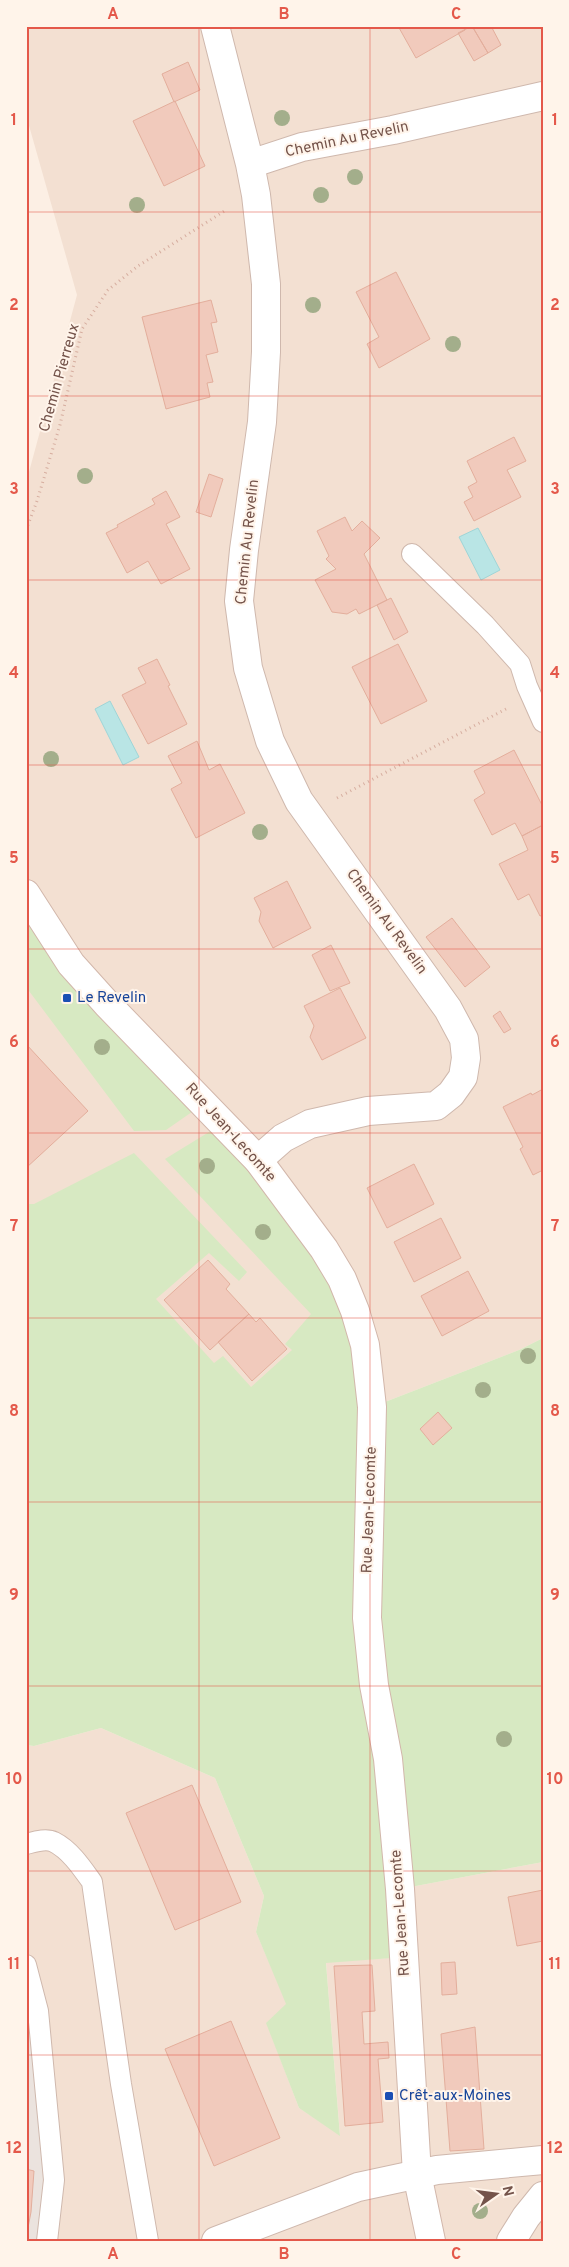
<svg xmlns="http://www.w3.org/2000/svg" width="569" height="2267" font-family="Overpass,sans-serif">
	<rect width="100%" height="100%" fill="#fcefe4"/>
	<path fill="#f3e0d2" d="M26,26h517v1312l-24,12 -147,57 -121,-4 -225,-179v-741l51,-188 -51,-180z
		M101,1728l114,50 49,118 -8,36 31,72 -20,20 32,84 41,27 -14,-173 78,-5 -4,-68 143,-27v379h-496l-21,-276v-220l8,1z"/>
	<path fill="#ebe3de" d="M26,1965l12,46 9,230h-21z"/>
	<path fill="#d7e9c2" d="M26,902l176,203 -36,25 -32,1 -108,-144z
		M222,1124l102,125 48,158 147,-57 24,-12v524l-143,27 5,68 -79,6 14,173 -41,-28 -33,-85 20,-19 -30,-72 8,-36 -49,-118 -114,-50 -67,18 -8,-1v-541h8l100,-51 113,119 -8,9 -30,-28 -53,46 58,64 9,-7 28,31 41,-37 -7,-6 26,-30 -146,-155z"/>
	<path fill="#b9e5e5" stroke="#9fd5d7" d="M478,528l22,42 -19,10 -22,-43z
		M110,701l29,56 -16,8 -28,-56z"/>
	<path fill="#f1cabc" stroke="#e3ae9c" d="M398,26h65l2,4 -49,28z
		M472,26h19l10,19 -13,8z
		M472,26l16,27 -14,8 -16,-28z
		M188,62l12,28 -26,12 -12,-28z
		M175,101l30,65 -41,20 -31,-65z
		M396,272l34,67 -51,29 -12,-24 12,-7 -23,-45z
		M211,300l6,22 -6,1 7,29 -12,3 7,27 -6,1 3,14 -44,12 -24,-92z
		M514,437l12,24 -19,9 14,27 -47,24 -10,-19 9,-5 -5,-10 9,-5 -10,-21z
		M209,474l14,5 -12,38 -15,-5z
		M166,491l14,26 -14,7 24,45 -29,15 -13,-23 -21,12 -21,-40 12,-6 -1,-2 38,-21 -3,-5z
		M345,517l7,14 10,-10 18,17 -16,16 23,46 -28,14 -3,-5 -9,5 -15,-2 -17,-32 21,-11 -10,-10 3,-3 -12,-25z
		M391,598l17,34 -14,8 -17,-35z
		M398,644l29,57 -46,23 -29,-57z
		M157,659l13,26 -2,1 19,38 -39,20 -26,-49 24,-12 -8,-15z
		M197,741l12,29 11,-6 25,49 -49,25 -25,-49 11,-6 -14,-27z
		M514,750l29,57v18l-21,11 -7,-13 -23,12 -18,-35 11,-7 -11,-22z
		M543,825v90l-3,1 -11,-22 -11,6 -19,-36 29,-14 -6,-14z
		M287,881l24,47 -38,20 -14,-27 2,-9 -7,-14z
		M452,918l38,49 -25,20 -39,-50z
		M331,945l19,38 -20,8 -18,-36z
		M340,988l26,50 -44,22 -12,-23 4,-11 -10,-20z
		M500,1011l11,18 -7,4 -11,-17z
		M26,1044l62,67 -62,57z
		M543,1089v81l-10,5 -13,-26 3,-2 -20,-40 28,-14 1,2z
		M414,1164l20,40 -47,24 -20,-40z
		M441,1218l20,40 -47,24 -20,-40z
		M208,1260l22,24 -4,5 23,25 -39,36 -46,-50z
		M468,1271l21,40 -47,25 -21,-40z
		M249,1314l7,8 4,-4 27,31 -35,32 -34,-39z
		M438,1412l14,16 -19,17 -13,-16z
		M192,1785l49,117 -66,28 -49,-117z
		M543,1890v51l-26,5 -9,-49z
		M455,1962l2,32 -15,1 -1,-32z
		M372,1965l3,46 -13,1 2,32 24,-2 1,16 -11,1 5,63 -38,4 -11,-160z
		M231,2021l49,117 -66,28 -49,-117z
		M475,2027l9,122 -34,2 -9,-117z
		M26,2169l8,2 -3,41 -5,26z"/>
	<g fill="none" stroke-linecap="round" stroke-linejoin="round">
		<defs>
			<path id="lane" d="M412,554l73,71 35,39 7,22 16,36
				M26,1844c8,-2 20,-6 28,-2 16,8 28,26 38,40l29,202 27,157
				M26,1965l12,46 16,169 -7,61"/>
			<path id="street" d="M215,26l35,138
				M258,1160l25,-22 27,-14 58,-13 68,-5 15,-12 12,-17 3,-19 -2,-19 -16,-30 -149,-208 -29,-60 -22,-73 -9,-67 5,-51 18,-128 4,-70v-68l-10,-89 -6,-31 52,-17 91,-17 150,-34
				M216,2241l142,-54 79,-17 106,-10
				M511,2241l15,-24 17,-21"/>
			<path id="secondary" d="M26,894l45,70 36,40 151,156 66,89 18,30 13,32 10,34 7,62 -5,211 7,67 14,74 12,130 17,285 14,67"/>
		</defs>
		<use href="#lane" stroke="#cfb8ad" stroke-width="22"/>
		<use href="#street" stroke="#cfb8ad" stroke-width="30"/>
		<use href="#secondary" stroke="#d2b7ab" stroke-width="30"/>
		<path stroke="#d6ad9f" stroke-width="3" stroke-dasharray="1 4" stroke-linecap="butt" d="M26,530l11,-29 23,-76 22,-96 26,-39 30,-24 88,-56
			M337,798l169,-89"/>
		<use href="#lane" stroke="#fff" stroke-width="20"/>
		<use href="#street" stroke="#fff" stroke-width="28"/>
		<use href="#secondary" stroke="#fff" stroke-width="28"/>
	</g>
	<g fill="#a3ae8b">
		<circle cx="282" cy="118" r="8"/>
		<circle cx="355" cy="177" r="8"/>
		<circle cx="321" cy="195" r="8"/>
		<circle cx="137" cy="205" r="8"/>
		<circle cx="313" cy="305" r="8"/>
		<circle cx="453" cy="344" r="8"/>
		<circle cx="85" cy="476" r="8"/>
		<circle cx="51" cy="759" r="8"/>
		<circle cx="260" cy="832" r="8"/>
		<circle cx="102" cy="1047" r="8"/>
		<circle cx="207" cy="1166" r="8"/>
		<circle cx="263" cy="1232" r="8"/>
		<circle cx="528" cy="1356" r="8"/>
		<circle cx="483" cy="1390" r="8"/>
		<circle cx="504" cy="1739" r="8"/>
		<circle cx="480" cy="2211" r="8"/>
	</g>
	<path fill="none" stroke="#e4584a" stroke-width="1" stroke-opacity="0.55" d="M199,26v2215M370,26v2215M26,212h517M26,396h517M26,580h517M26,765h517M26,949h517M26,1133h517M26,1318h517M26,1502h517M26,1686h517M26,1871h517M26,2055h517"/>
	<g fill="#1a4fb4" stroke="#fff4ea" stroke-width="2">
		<rect x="62" y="993" width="10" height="10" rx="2.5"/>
		<rect x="384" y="2091" width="10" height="10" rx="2.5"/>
	</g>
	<g text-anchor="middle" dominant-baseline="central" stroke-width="4" stroke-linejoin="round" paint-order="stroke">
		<g font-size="15" fill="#74534a" stroke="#fff4ea">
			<text transform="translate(347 140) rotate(-12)">Chemin Au Revelin</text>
			<text transform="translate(60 378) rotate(-74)">Chemin Pierreux</text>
			<text transform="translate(248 542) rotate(-84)">Chemin Au Revelin</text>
			<text transform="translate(386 922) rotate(54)">Chemin Au Revelin</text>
			<text transform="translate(230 1133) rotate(48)">Rue Jean-Lecomte</text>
			<text transform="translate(370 1510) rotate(-88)">Rue Jean-Lecomte</text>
			<text transform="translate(401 1913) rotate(-94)">Rue Jean-Lecomte</text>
		</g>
		<g font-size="15" fill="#164399" stroke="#fff4ea" text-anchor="start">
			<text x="77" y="998">Le Revelin</text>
			<text x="399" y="2096">Crêt-aux-Moines</text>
		</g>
	</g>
	<rect width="569" height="2267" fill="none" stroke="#fff4ea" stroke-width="55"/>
	<g transform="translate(496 2194) rotate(76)" stroke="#fff4ea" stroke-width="4" paint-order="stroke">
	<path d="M0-4L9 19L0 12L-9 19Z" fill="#74534a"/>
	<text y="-8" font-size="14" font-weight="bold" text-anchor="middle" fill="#74534a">N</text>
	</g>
	<rect x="28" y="28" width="514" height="2212" fill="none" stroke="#e4584a" stroke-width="2"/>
	<g font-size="16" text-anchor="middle" font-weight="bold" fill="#e4584a">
		<text x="113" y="19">A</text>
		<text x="284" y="19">B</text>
		<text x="456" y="19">C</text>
		<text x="14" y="125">1</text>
		<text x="555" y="125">1</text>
		<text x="14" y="310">2</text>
		<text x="555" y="310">2</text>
		<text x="14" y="494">3</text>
		<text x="555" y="494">3</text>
		<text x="14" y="678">4</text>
		<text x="555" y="678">4</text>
		<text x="14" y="863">5</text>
		<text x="555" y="863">5</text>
		<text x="14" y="1047">6</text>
		<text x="555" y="1047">6</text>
		<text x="14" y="1231">7</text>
		<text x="555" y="1231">7</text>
		<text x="14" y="1416">8</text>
		<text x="555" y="1416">8</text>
		<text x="14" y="1600">9</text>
		<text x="555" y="1600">9</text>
		<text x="14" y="1784">10</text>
		<text x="555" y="1784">10</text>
		<text x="14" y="1969">11</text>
		<text x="555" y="1969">11</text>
		<text x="14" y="2153">12</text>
		<text x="555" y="2153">12</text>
		<text x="113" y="2259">A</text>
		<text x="284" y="2259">B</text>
		<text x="456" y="2259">C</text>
	</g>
</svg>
